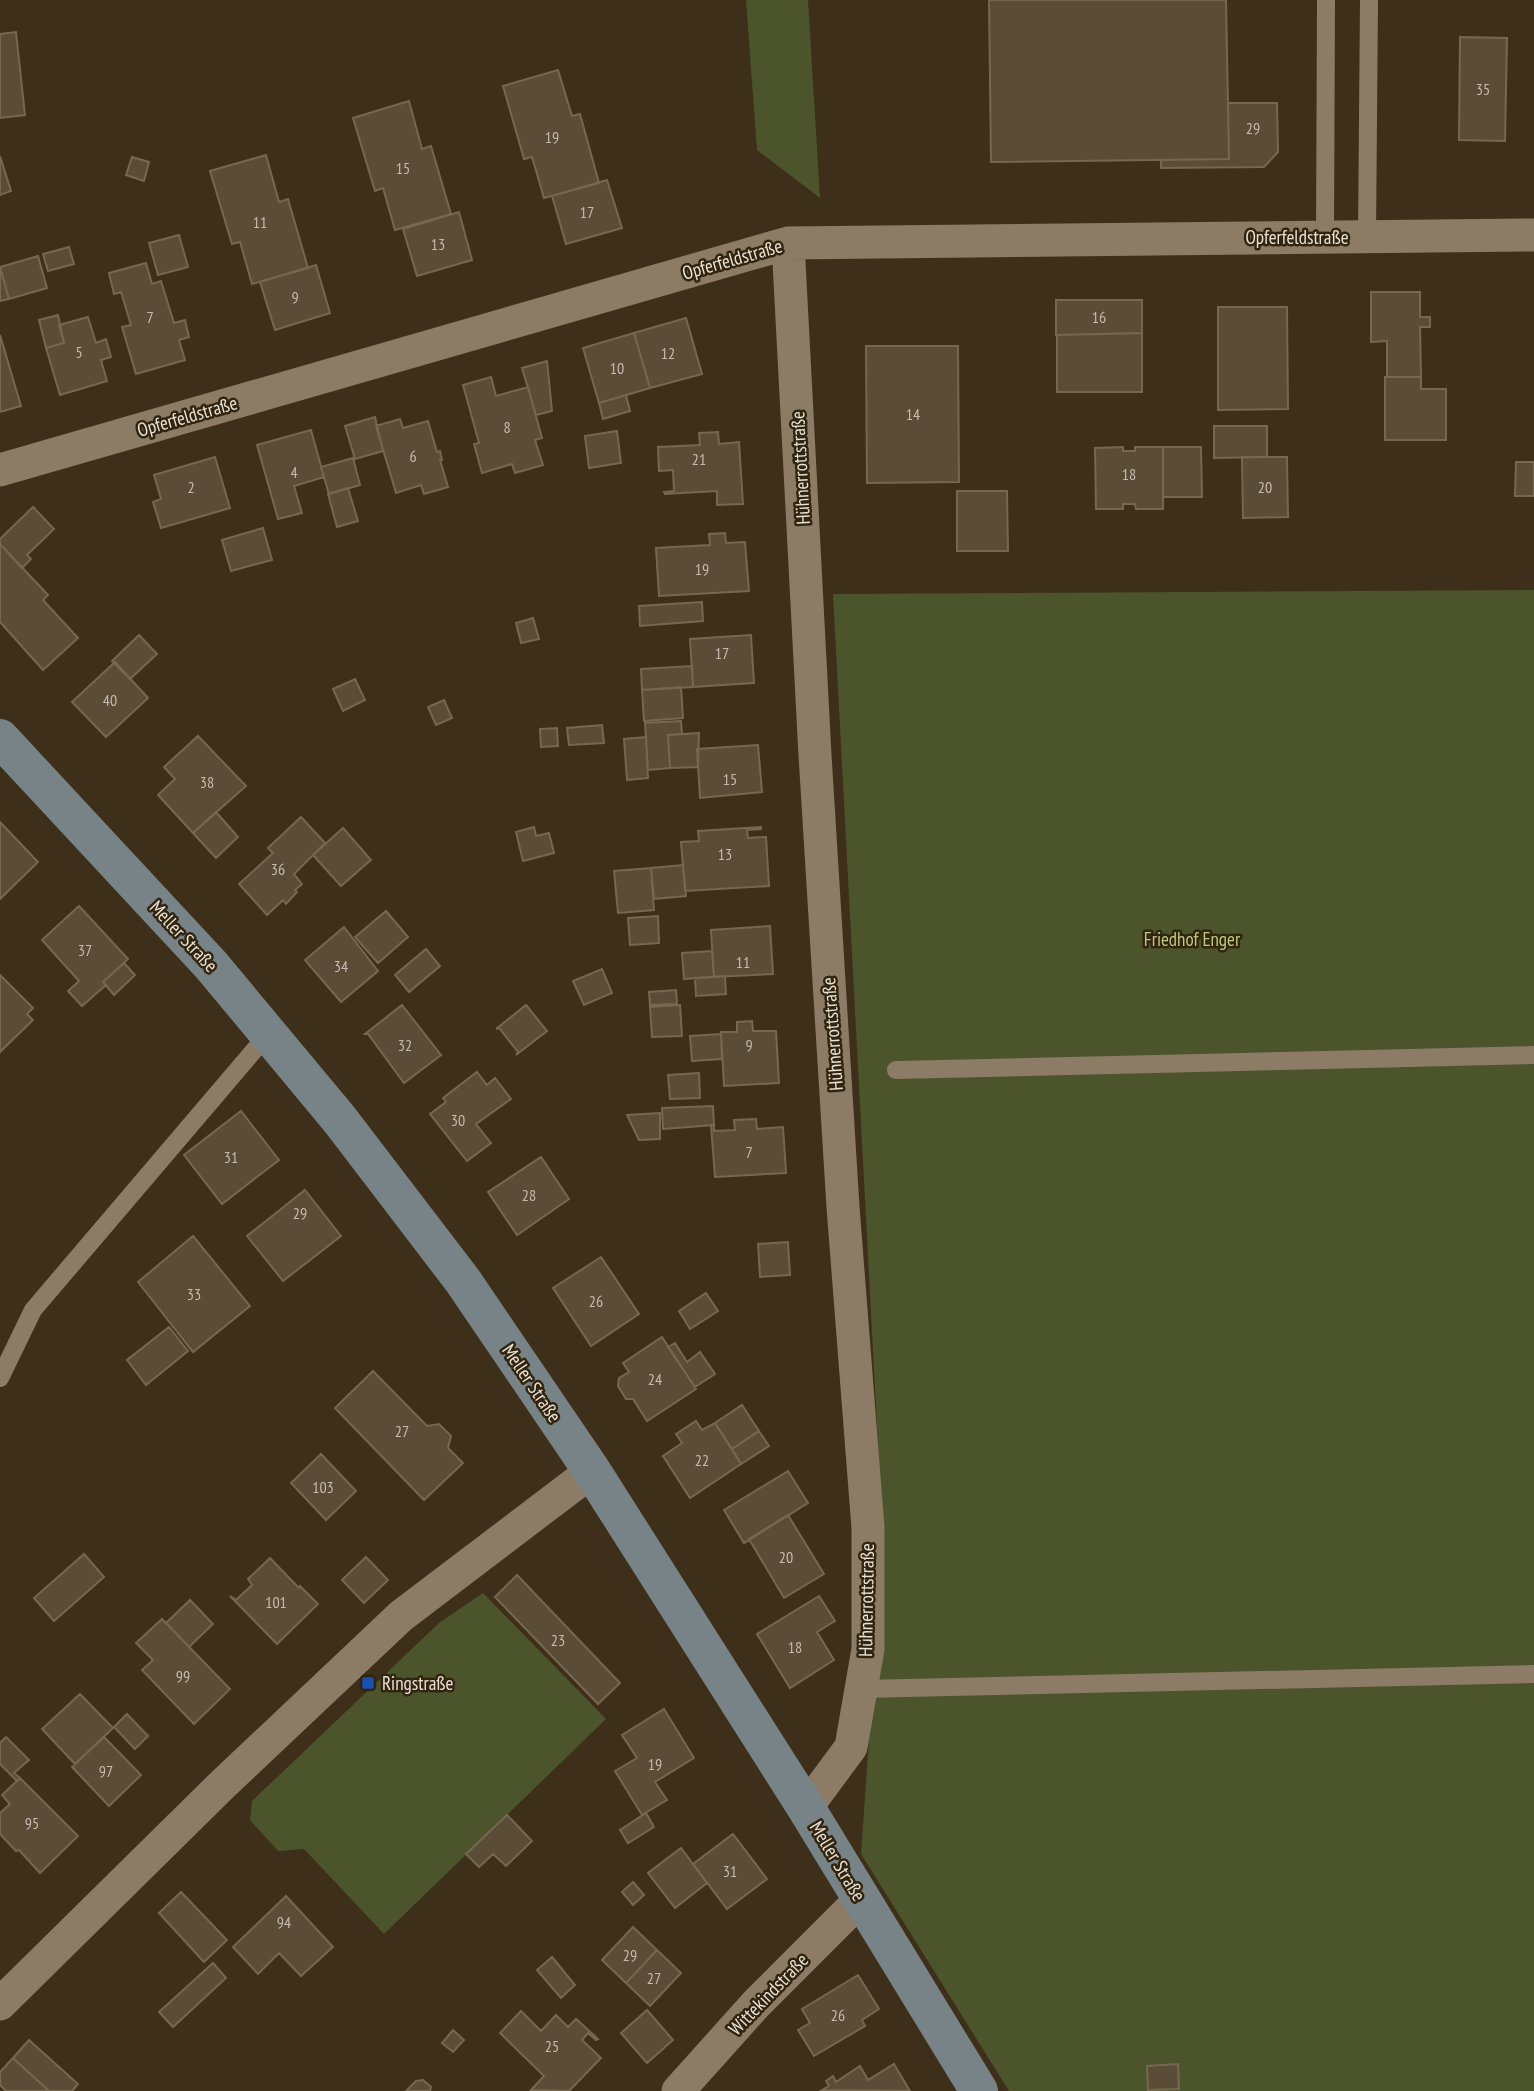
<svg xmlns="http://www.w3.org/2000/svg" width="1534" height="2091" font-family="'PT Sans Narrow',sans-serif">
	<rect width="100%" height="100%" fill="#3d2f1a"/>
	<path fill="#4c542b" d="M746,0h62l12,198 -63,-48z
		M1534,590v1501h-525l-148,-237 22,-314 -50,-946z
		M483,1593l123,126 -222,215 -80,-85 -26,2 -28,-31 2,-19 187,-178z"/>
	<path fill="#5b4c37" stroke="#766750" stroke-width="2" d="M989,0h237l3,159 -238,3z
		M16,32l9,83 -25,3v-84z
		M1460,37l47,1 -2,103 -46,-1z
		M558,70l14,46 8,-2 19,69 -55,15 -12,-41 -8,2 -21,-73z
		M409,101l13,48 9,-3 20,68 -56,16 -12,-42 -8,3 -22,-73z
		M1228,103h49l1,49 -14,15 -103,1v-8l68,-1z
		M266,155l13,47 9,-3 20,69 -56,16 -12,-42 -8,2 -22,-73z
		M0,156l11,35 -11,4z
		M132,157l17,5 -5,19 -18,-6z
		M607,180l15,48 -56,16 -14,-48z
		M459,212l13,48 -55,16 -14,-47z
		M179,235l9,32 -30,8 -9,-32z
		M69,247l5,17 -26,7 -5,-17z
		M38,256l9,32 -38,11 -9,-32z
		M146,263l6,21 9,-3 13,42 11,-3 4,17 -10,3 6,20 -49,14 -14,-47 9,-2 -10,-33 -7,2 -5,-21z
		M316,265l14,48 -55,17 -15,-48z
		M0,267l9,32 -9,2z
		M1371,292h49v25h10v10h-10l1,50h-34v-36l-16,1z
		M1056,300h86v33l-86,2z
		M1218,307h69l1,102 -70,1z
		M58,315l6,28 -18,5 -7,-28z
		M88,317l8,26 10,-4 5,18 -10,3 6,21 -47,14 -14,-47 18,-5 -5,-18z
		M686,318l16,56 -52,14 -16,-55z
		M634,333l16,55 -51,15 -16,-55z
		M1142,333v59h-85v-57z
		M0,335l21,71 -21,6z
		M866,346h92l1,136 -92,1z
		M547,361l5,50 -16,4 -14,-47z
		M491,377l5,19 32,-9 14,51 -7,2 8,25 -28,8 -3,-9 -30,9 -8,-29 5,-1 -16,-58z
		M1385,377h36v12h25v51h-61z
		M626,395l4,16 -27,8 -4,-16z
		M375,417l8,34 -28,8 -10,-33z
		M400,419l3,9 25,-7 9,31 3,-1 2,9h-2l8,27 -24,7 -3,-9 -25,8 -20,-67z
		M1214,426h53v31l-53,1z
		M311,430l13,47 -30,9 8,27 -24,6 -21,-74z
		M617,431l4,32 -32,5 -4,-32z
		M718,432l1,12 20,-2 4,62 -26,1v-14l-52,3 -1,-2 10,-1 -1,-21 -14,1 -1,-24 42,-2 -1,-12z
		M1123,447v4h12v-4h28v62h-27l-1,-5h-12v5h-27l-1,-61z
		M1163,447h38l1,50h-39z
		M215,457l15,51 -69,20 -8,-26 8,-3 -7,-24z
		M1242,457h45l1,60 -45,1z
		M353,458l7,27 -31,9 -8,-27z
		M1516,462h18v34h-19z
		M348,488l10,33 -21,6 -9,-33z
		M957,491h50l1,60h-51z
		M33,507l21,22 -27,26 4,4 -9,9 -22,-24v-5z
		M263,528l9,32 -41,11 -9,-31z
		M725,533l1,10 19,-1 4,49 -90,5 -3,-48 54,-3 -1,-11z
		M0,544l48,51 -5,5 35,38 -35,32 -43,-48z
		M702,602l1,19 -63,5 -1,-20z
		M533,618l6,21 -18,4 -5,-20z
		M139,635l18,19 -27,25 -18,-18z
		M751,635l3,48 -61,4 -3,-48z
		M115,662l33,36 -42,39 -34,-35z
		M692,666l1,21 -51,3 -1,-21z
		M355,679l10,21 -22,11 -10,-22z
		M681,687l2,31 -39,3 -2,-31z
		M444,700l8,18 -16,7 -8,-18z
		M681,721l1,13 -14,1 2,33 -22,2 -3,-47z
		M602,725l2,18 -35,2 -2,-17z
		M557,728l1,18 -17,1 -1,-18z
		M699,733l-1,34 -28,1 -2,-33z
		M198,736l48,50 -53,47 -35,-38 17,-16 -11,-12z
		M646,737l2,41 -21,2 -3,-41z
		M758,745l4,47 -62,6 -3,-49z
		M216,812l22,25 -22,21 -23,-25z
		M301,817l24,26 -31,31 8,10 -7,6 2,2 -11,12 -3,-4 -16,15 -28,-31 34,-31 -5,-5z
		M0,822l38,40 -38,37z
		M534,827l2,9 13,-3 5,20 -31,8 -7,-29z
		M761,827v2l-14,1 1,8 18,-1 3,49 -84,5 -4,-49 18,-1 -1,-10z
		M343,828l28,32 -30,26 -28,-31z
		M683,865l3,31 -32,3 -3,-31z
		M651,868l3,42 -36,3 -4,-42z
		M79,906l49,53 -25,23 3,3 -24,21 -14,-15 11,-10 -37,-41z
		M386,911l22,26 -30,26 -23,-26z
		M658,916l1,27 -29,2 -2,-27z
		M770,926l3,48 -59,3 -3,-47z
		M344,927l34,44 -37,31 -36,-42z
		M426,949l14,17 -31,26 -14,-17z
		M712,951l2,26 -30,2 -2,-26z
		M124,963l11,12 -21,20 -11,-13z
		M602,969l10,24 -28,12 -11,-24z
		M0,975l33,33 -6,6 6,6 -33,32z
		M725,976l1,18 -30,2 -1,-18z
		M676,990l1,14 -27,1 -1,-13z
		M402,1005l39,50 -37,28 -36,-49h-3z
		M526,1005l21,26 -31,24 2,-3 -19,-24 -3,1z
		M680,1005l2,31 -30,1 -2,-30z
		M752,1021l1,10h23l3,52 -55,3 -3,-54h16v-10z
		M721,1034l1,25 -30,2 -2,-25z
		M477,1072l10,13 8,-7 16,21 -35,25 15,19 -24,18 -37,-47 16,-12 -3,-4z
		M699,1073l1,25 -30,1 -2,-24z
		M713,1106l1,19 -51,4 -1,-21z
		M241,1111l38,49 -57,44 -38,-49z
		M660,1113v26l-21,1 -12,-25z
		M756,1119l1,10 26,-2 3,46 -71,4 -4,-52h3v6l21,-1 -1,-10z
		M541,1157l28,42 -52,36 -29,-43z
		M305,1190l36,46 -58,45 -36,-45z
		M193,1236l57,70 -57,46 -55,-70z
		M788,1242l2,33 -30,2 -2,-33z
		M601,1257l38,57 -48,32 -38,-58z
		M706,1293l12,18 -28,18 -11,-18z
		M169,1327l19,24 -42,34 -19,-25z
		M662,1337l34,52 -49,32 -14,-22h-7l-8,-13 1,-8 10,-6 -6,-9z
		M675,1343l12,19 13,-10 15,22 -20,13 -27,-40z
		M373,1371l54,55 12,-2 12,12 -3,12 15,15 -39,37 -89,-92z
		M742,1405l17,26 -27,18 -17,-26z
		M696,1421l6,9 13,-7 26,41 -51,34 -27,-42 19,-13 -6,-9z
		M759,1431l10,15 -28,18 -9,-15z
		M321,1454l35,37 -30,29 -35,-37z
		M788,1471l20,32 -64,40 -20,-33z
		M788,1515l36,59 -40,24 -35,-59z
		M84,1554l20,23 -50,44 -20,-23z
		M366,1557l22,23 -24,23 -22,-23z
		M270,1558l29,30 1,-2 18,18 -41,40 -47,-48 6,4 16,-15 -4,-6z
		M517,1575l103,108 -22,21 -103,-107z
		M819,1596l16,25 -18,11 17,28 -44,28 -33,-54z
		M190,1600l23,24 -24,23 -23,-24z
		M162,1619l68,70 -36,35 -52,-54 11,-10 -17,-17z
		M80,1694l33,34 -38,36 -33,-35z
		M664,1709l30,49 -39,24 12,18 -25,15 -27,-44 22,-13 -15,-23z
		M127,1714l21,22 -13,13 -21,-22z
		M6,1737l23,23 -15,13 6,5 -3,3 -17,-17v-21z
		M104,1737l37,38 -32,31 -37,-39z
		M20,1778l58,58 -38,37 -21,-23 -3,1 -16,-17v-21l10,-9 -8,-9z
		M646,1813l8,14 -26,16 -8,-13z
		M507,1815l25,26 -26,25 -13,-12 -14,13 -13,-13z
		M733,1834l34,45 -40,30 -34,-45z
		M681,1848l26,35 -32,25 -27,-35z
		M633,1882l11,13 -11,10 -11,-13z
		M181,1892l46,48 -23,22 -45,-49z
		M286,1896l47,51 -32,29 -22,-23 -21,21 -25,-27z
		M633,1927l24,23 -31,33 -24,-23z
		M657,1950l24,23 -31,33 -24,-23z
		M552,1957l23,28 -14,13 -24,-28z
		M213,1963l13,15 -53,49 -14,-15z
		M858,1975l21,34 -17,11 3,6 -51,30 -16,-26 12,-7 -8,-14z
		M647,2010l26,30 -26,23 -26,-30z
		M521,2011l20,20 15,-16 12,12 8,-8 22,20 -2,1 -8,-7 -6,7 19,18 -32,33 -38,-1 13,-14 -44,-43z
		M453,2030l11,10 -11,12 -11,-9z
		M29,2040l49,44 -6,7h-23l-36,-33z
		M13,2058l36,33h-43l-6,-6v-13z
		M894,2064l16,27 -88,-1 7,-4 -3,-5 7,-5 3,6 24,-16 8,14z
		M1178,2064l1,25 -31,1 -1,-24z
		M423,2080l8,7 -1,4h-24l10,-10z"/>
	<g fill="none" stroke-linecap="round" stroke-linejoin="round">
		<path stroke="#8c7c65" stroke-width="18" d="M1325,237l1,-237
			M1367,237l2,-237
			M896,1070l638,-15
			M0,1378l33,-68 235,-276
			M861,1689l673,-15"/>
		<path stroke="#8c7c65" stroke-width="33" d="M788,243l27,512 28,452 25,321v121l-17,98 -45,61
			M0,470l788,-227 746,-8
			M0,2004l221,-218 180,-170 191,-145
			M678,2091l78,-87 105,-105"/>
		<path stroke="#778386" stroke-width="38" d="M0,738l211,227 129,155 123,161 129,190 214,337 173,283"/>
	</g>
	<rect fill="#1a4fb4" stroke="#322510" stroke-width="2.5" x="361" y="1676" width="14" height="14" rx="3.5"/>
	<g text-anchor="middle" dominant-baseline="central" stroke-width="5" stroke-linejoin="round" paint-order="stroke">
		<g font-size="16" fill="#c6bcae">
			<text x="1483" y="89">35</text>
			<text x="1253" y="128">29</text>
			<text x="552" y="137">19</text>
			<text x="403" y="168">15</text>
			<text x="587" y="212">17</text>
			<text x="260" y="222">11</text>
			<text x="438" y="244">13</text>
			<text x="295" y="297">9</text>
			<text x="150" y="317">7</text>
			<text x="1099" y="317">16</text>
			<text x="79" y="352">5</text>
			<text x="668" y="353">12</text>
			<text x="617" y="368">10</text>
			<text x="913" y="414">14</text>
			<text x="507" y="427">8</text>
			<text x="413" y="456">6</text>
			<text x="699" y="459">21</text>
			<text x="294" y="472">4</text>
			<text x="1129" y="474">18</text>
			<text x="191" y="487">2</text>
			<text x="1265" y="487">20</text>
			<text x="702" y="569">19</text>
			<text x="722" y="653">17</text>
			<text x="110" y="700">40</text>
			<text x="730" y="779">15</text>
			<text x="207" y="782">38</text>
			<text x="725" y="854">13</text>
			<text x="278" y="869">36</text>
			<text x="85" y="950">37</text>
			<text x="743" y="962">11</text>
			<text x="341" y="966">34</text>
			<text x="405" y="1045">32</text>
			<text x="749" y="1045">9</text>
			<text x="458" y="1120">30</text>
			<text x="749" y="1152">7</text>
			<text x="231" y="1157">31</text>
			<text x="529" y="1195">28</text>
			<text x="300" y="1213">29</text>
			<text x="194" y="1294">33</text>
			<text x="596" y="1301">26</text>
			<text x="655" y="1379">24</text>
			<text x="402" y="1431">27</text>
			<text x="702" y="1460">22</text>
			<text x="323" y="1487">103</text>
			<text x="786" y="1557">20</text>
			<text x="276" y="1602">101</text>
			<text x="558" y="1640">23</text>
			<text x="795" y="1647">18</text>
			<text x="183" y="1676">99</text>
			<text x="655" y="1764">19</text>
			<text x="106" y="1771">97</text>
			<text x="32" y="1823">95</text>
			<text x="730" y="1871">31</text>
			<text x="284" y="1922">94</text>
			<text x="630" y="1955">29</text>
			<text x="654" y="1978">27</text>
			<text x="838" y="2015">26</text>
			<text x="552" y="2046">25</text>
		</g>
		<g font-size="19" fill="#eae1d5" stroke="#322510">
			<text x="1297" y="237">Opferfeldstraße</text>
			<text transform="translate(732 259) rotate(-16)">Opferfeldstraße</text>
			<text transform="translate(187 416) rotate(-16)">Opferfeldstraße</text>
			<text transform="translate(800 468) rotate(-93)">Hühnerrottstraße</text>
			<text transform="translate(184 936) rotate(47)">Meller Straße</text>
			<text transform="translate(832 1034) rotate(-94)">Hühnerrottstraße</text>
			<text transform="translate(532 1383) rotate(56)">Meller Straße</text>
			<text transform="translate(866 1600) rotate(-89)">Hühnerrottstraße</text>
			<text transform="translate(838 1861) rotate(59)">Meller Straße</text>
			<text transform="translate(768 1994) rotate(-46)">Wittekindstraße</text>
		</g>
		<g font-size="19" fill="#bcca81" stroke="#322510">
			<text x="1192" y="939">Friedhof Enger</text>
		</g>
		<g font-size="19" fill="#eae1d5" stroke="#322510" text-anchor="start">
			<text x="382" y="1683">Ringstraße</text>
		</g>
	</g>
</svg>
